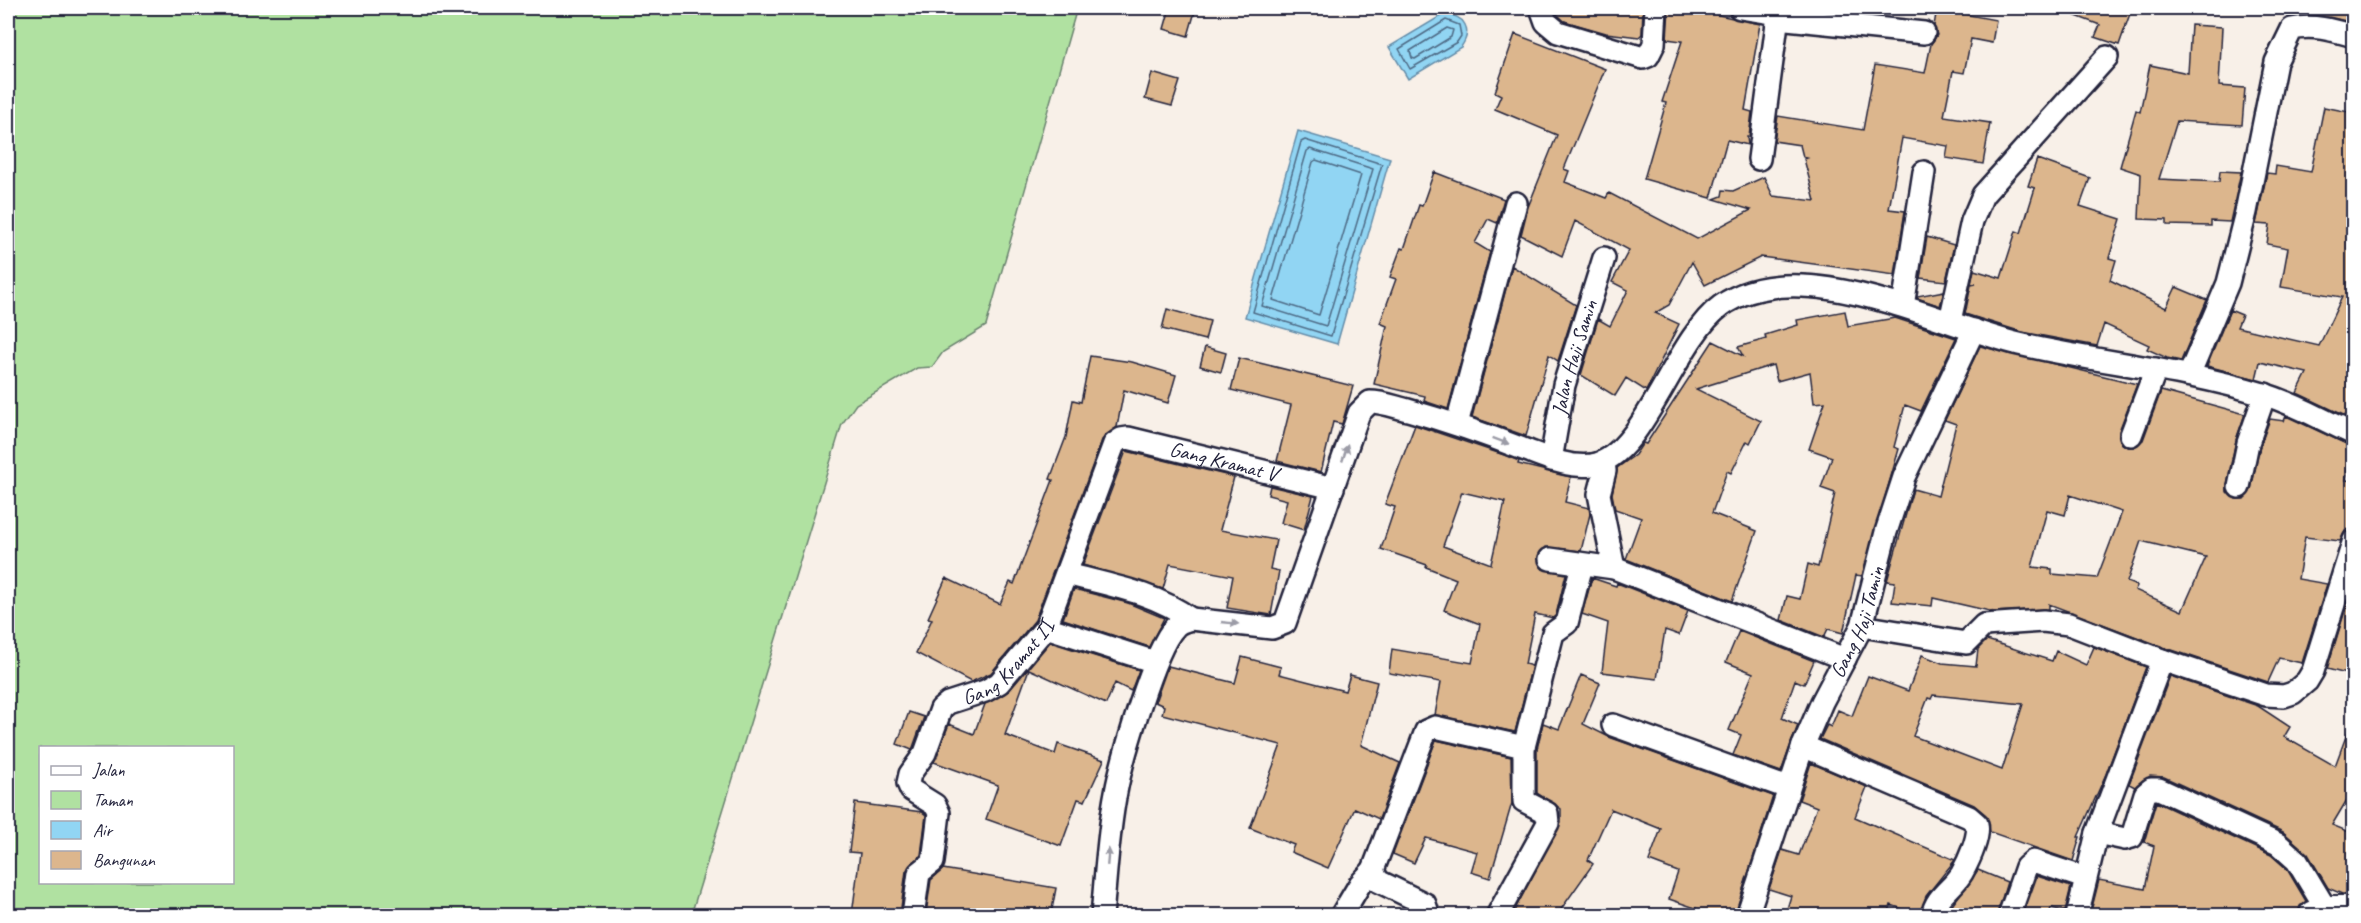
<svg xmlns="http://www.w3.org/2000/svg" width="2361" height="923" font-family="Caveat,sans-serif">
	<rect width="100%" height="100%" fill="#f8f0e8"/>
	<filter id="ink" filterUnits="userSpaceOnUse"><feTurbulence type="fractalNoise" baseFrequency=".0167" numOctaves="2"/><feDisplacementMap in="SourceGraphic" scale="12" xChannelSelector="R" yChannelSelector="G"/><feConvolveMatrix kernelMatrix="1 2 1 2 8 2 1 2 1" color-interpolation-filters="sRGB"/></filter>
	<g filter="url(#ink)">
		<path fill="#b0e1a1" stroke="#69826e" stroke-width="1.5" fill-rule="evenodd" d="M8,8h1069l-91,318 -43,26 -11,15 -15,1 -61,36 -14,20 -151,491h-683zM40,748h192v134h-192z"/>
		<path fill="#91d5f3" stroke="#658da9" stroke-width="1.5" d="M1444,14c21,1 29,16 17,33l-53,32 -19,-32z
			M1298,131l92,27 -53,186 -92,-27z"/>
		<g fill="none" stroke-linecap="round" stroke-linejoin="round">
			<path stroke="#4e6a85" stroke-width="1.5" d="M1446,20l13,5 2,11 -4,6 -47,27 -11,-20z
				M1447,28l6,2 -2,7 -36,22 -3,-1 -2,-7z
				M1305,140l77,24 -51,172 -78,-24 48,-170z
				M1310,149l63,20 -47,157 -64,-20 45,-155z
				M1316,160l45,15 -42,140 -46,-15 40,-138z"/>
		</g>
		<path fill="#dcb68d" stroke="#22223b" stroke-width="1.5" fill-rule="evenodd" d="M1170,8h26l-8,28 -24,-7z
			M1554,8h89l-1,26 -3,3 -33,-4 -42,-12 -7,-7z
			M1669,8h18l73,16 -15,86 7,2 -3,25h-2l1,8 -21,-5 -16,58 -67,-19 22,-76 -4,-1 20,-61 -15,-2z
			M1937,8h22l-1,5 38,7 -4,23 -21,-4 -7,34 -11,-2 -9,45 46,7 -7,41 -37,-6 2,-12 -46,-8 -13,71 16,2 -10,64 -134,-18 -56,28 -13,-23 -23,43 -14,8 24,11 -33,67 -20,-13 -11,18 -34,-21 17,-56 12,7 18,-36 -16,-8 17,-32 -54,-29 -13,35 -41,-21 7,-28 29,-72 -62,-26 6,-14 -6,-3 20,-58 90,35 -41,100 5,2 -4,11 41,16 3,-5 88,46 54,-29 -37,-11 8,-3 1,-6 10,1 31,-14 9,19 42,5 -11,-42 3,-1 -4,-1 -3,-12 -26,-4 4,-25 85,14 12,-65 50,8 6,-29 6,-9 -3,-9z
			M2060,8h72l-13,37 -24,-8 5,-12 -40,-15z
			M2291,8h63v15l-37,-8 -24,1 -3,-1z
			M2191,25l31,2 -3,59 26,2 -3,37 -65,-4 -18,58 60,3 1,-11 21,1 -11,50 -19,-1v5l-44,-1v-5l-28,-1 2,-45 -21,-7 16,-57 4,2 10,-47 38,8z
			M1152,73l28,8 -8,25 -27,-7z
			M2324,107l30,6v307l-57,-27 10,-20 -47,-11 -4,17 -49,-13 23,-56 12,5 -5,12 82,19 23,-49 -61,-10 7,-39 -21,-4 3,-19 -14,-1 11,-51 8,1 1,-8 35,6z
			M2037,159l53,19 -10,28 41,13 -12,39 7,2 -6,20 56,28 10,-21 31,13 -26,61 -14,-3 -20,-9 2,-4 -45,-21 -7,22 -75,-14 -57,-18 6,-29 5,-1h-5l3,-14 27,8 15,-47 5,2 14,-45 -7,-2z
			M1434,172l70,27 -7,24 -9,-4 -13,24 15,9 -42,157 -24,-8 1,-5 -51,-12 13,-58 -7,-3 16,-44 -6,-2 11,-29 3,1 15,-44 3,1z
			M1927,237l27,8 -8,36 -26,-3z
			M1512,266l64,39 -18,56 -9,-6 -23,81 -54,-19z
			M1944,291l-4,15 -23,-8v-2z
			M1167,309l43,12 -5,19 -43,-11z
			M1845,311l3,15 47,-8 61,20 -35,73 -16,-6 -11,42 5,2 -37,127 -6,-1 -13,58 -15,-4 -4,8 -43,-17 6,-24 13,3 8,-35 10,3 17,-74 -14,-5 11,-31 -23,-8 16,-47 -11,1 -4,-31 -33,9 -4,-16 -77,24 65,32 -11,22 -3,-2 -16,32 -4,-2 -15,42 45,18 -25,70 -106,-42 15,-41 -26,-9 -3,-15 5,-26 18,-13 8,-12 3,1 67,-103 30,15 -5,-9 28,-8 -1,-4 33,-10 -1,-5z
			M1980,346l157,38 -18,47 2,12 6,4h7l9,-7 18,-49 84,23 -9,26 -9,44v8l9,7h8l7,-9 9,-44 10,-27 14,2 2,-5 65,30 -5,34 8,1v47l-9,3 -5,10 -35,-4 -7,42 29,5 -25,79 -23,-5 -11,24 -102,-34 -117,-44v5l-55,3 -61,-14 -1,8 -40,-4 3,-20 -8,-1 26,-92 25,7 18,-72 -11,-4zM2070,495l52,17 -25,66 -45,-4v-5l-20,-2 15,-57 18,5zM2141,541l65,16 -24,54 -47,-21 2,-4 -10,-4z
			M1205,347l21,6 -5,19 -21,-6z
			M1090,356l42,6 44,13 -8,28 -44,-13 -7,37 -15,13 -67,180 -44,53 -20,9 -55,-29 16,-34 -4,-1 18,-40 54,26 10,-22 4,2 39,-104 -3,-1 16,-42 7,-37 8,2z
			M1239,358l114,28 -11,38 -9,-2 -12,50 -44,-11 14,-56 -60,-15z
			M1415,425l89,30 15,6 -1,3 53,13 -6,25 24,6 1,6 -9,37 -35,-4 -8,10 5,12 23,5 -10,41 -3,3 -18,-4 -10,50 7,2 -17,66 -80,-17 6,-33 -52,-9 3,-24 80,14 8,-39 -36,-14 12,-31 -30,-12 1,-2 -46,-16 14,-42 -10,-3zM1462,492l43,10 -14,62 -48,-18z
			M1126,451l108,26 -14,53 56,10 -6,29 9,2 -8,44 -44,-7 6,-32 -63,-12 -7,25 -80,-24z
			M1270,486l43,10 -9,34 -23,-7 6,-23 -19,-5z
			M1592,578l24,8 1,-3 71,28 -9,24 -14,-5 -8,49 -55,-7 6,-49 -26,-9z
			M2352,588h2v88l-27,-7z
			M1074,589l54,14 36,15 -15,29 -86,-28z
			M1739,631l75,30 -10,23 -9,-4 -13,38 16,7 -17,47 -48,-17 8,-20 -12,-5 24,-57 -27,-11z
			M1987,640l65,21 4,-10 30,14 8,-18 52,20 -40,107 -28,63h2l-7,24 -83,-29 -4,-17 -12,-10 -154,-66 7,-14 4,2 7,-17 14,6 16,-40 40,15 14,-36 20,8 34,3 2,-17zM1933,695l90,9 -21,66 -89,-34 15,-38 3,1z
			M1050,642l89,28 -8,21 -16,-8 -9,21 -77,-35 -24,66 50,19 3,-10 46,16 -19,41 -7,-2 -17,47 -75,-27 12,-34 -64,-23 15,-38 25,10 11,-30 24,-13z
			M1242,657l39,10 -2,7 66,17 5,-16 27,7 -16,63 39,18 -21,56 -24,-11 -27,60 -37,-16 3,-7 -44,-17 31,-83 -119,-31 2,-8 -9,-4 13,-36 67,17z
			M1581,675l19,8 -17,41 26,13 164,59 -38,119h-36l2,-5 -32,-11 9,-27 -29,-11 12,-32 -50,-20 -23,51 5,4 -36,51h-45l49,-93v-13l-24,-16v-44l6,-26 16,6z
			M2170,676l88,30 32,21 -6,10 51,29 16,-43 3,1v64l-22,37 22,9v60h-12l-14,-6 -20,-34 -25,-22 -119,-55 -14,-1 -15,11 -6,-3z
			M909,712l15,5 -12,33 -15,-6z
			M1436,740l75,17 1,46 -22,75 -19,-6 6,-20 -51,-14 -12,25 -21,-9z
			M1811,763l56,24 -12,30 100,43 -29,36 -6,19 -29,-10 -3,10h-103l6,-19 -22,-7 13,-39 17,5 18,-48 -18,-7z
			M2156,802l115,53 16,14 19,32 -6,5 -3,9h-207l9,-35 46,9 9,-43 -10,-4z
			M855,803l67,9 4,3 -5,40 -15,16 -6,44h-48l8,-62 -11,-1z
			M943,869l113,19 -5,27 -125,-2 5,-33z
			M1978,870l29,12 -10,33h-52z
			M2037,876l34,11 -6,24 -14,-3 -2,7h-26z"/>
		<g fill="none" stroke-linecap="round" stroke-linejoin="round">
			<defs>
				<g id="street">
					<path d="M1541,8l5,14 12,10 85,26 5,-2 6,-12 2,-36"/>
					<path d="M1740,8l38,6"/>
					<path d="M1777,18l147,15"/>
					<path d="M1759,159l20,-151"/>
					<path d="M1903,306l21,-134"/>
					<path d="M1950,321l22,-100 11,-26 124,-138"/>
					<path d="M2189,375l39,-92 18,-71 30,-150 16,-33c21,-5 41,1 62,7"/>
					<path d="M1457,424l59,-221"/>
					<path d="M2131,435l25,-66"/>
					<path id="s1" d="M1551,460l13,-75 40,-127"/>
					<path d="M1604,462l1,9 -6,23 15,74"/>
					<path d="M2239,487l9,-44 17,-49"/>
					<path d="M1550,559l64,9 231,91"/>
					<path d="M1067,574c45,12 86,18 124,45"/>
					<path d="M1862,626l104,17 18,-18 59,-4 26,3 93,36 104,35 18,1 9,-3 14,-12 6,-10 41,-131"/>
					<path d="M1046,627l109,35"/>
					<path d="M1613,725l175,63"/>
					<path d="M1803,746l166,71 8,7c3,13 -9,38 -15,49 -10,17 -26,22 -30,43"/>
					<path d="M2097,833l28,6 7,-2 13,-43 6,-5h8l119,55 19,17 30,50"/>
					<path id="s2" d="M913,916l6,-43 14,-11 6,-49 -4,-8 -24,-15 -3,-7 2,-9 15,-21 16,-44 7,-6 37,-12 14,-8 47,-56 68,-183 7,-5 7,-1 205,50"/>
					<path d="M1102,916c4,-42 6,-84 14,-124 6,-32 38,-144 59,-165 4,-5 10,-6 16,-8l81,9 13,-5 74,-210 11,-11c13,0 25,5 38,8 39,11 77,24 115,39 22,8 45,19 69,16 52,-8 82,-125 129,-159 78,-56 218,19 298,38 81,19 164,25 244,50 31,9 61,27 91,40"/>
					<path d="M1341,916l19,-32 13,-14"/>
					<path d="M1429,916l-4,-12 -47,-23 -5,-11 53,-139 9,-4 89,20"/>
					<path d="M1497,916l51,-93 -1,-10 -23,-12v-54l29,-114 14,-10 15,-58"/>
					<path id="s3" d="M1747,916l56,-170 19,-44 40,-76 24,-94 18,-55 70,-147"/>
					<path d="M2009,916l17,-49 7,-6 52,17"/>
					<path d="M2077,916l20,-83 65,-173"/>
				</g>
				<path id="secondary" d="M2314,916l13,-5h27"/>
			</defs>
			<use href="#street" stroke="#22223b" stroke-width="26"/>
			<use href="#secondary" stroke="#22223b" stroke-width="34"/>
			<use href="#street" stroke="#fff" stroke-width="21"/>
			<use href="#secondary" stroke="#fff" stroke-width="30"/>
		</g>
		<defs><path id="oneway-solid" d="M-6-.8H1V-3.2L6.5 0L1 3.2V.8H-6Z" transform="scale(1.5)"/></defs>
		<g fill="#9c9ca7">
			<use href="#oneway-solid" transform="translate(1501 441) rotate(21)"/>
			<use href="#oneway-solid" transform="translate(1345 453) rotate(-71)"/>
			<use href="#oneway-solid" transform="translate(1230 623) rotate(6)"/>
			<use href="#oneway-solid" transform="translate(1108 857) rotate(-85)"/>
		</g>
	</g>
	<g text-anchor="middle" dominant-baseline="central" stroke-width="4.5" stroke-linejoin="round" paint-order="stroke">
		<g font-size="21" fill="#22223b" stroke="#fff">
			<text stroke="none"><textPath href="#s1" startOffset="105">Jalan Haji Samin</textPath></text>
			<text stroke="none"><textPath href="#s2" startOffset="684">Gang Kramat V</textPath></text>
			<text stroke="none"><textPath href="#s3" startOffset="315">Gang Haji Tamin</textPath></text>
			<text stroke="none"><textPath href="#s2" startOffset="321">Gang Kramat II</textPath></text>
		</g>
	</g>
	<rect width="2361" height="923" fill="none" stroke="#fff" stroke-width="30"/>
	<rect x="15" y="15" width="2331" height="893" fill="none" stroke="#22223b" stroke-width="2" filter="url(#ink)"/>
	<rect x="39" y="746" width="195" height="138" fill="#ffffff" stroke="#a7a7b1" stroke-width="1.5"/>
	<rect x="51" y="766" width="30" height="9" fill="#ffffff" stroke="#a7a7b1" stroke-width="1.5"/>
	<text x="93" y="776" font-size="18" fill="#22223b">Jalan</text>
	<rect x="51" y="791" width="30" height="18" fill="#b0e1a1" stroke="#a7a7b1" stroke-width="1.5"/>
	<text x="93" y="806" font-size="18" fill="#22223b">Taman</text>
	<rect x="51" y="821" width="30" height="18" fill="#91d5f3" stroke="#a7a7b1" stroke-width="1.5"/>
	<text x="93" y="836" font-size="18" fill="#22223b">Air</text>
	<rect x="51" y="851" width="30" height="18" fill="#dcb68d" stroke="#a7a7b1" stroke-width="1.5"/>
	<text x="93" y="866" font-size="18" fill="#22223b">Bangunan</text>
</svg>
